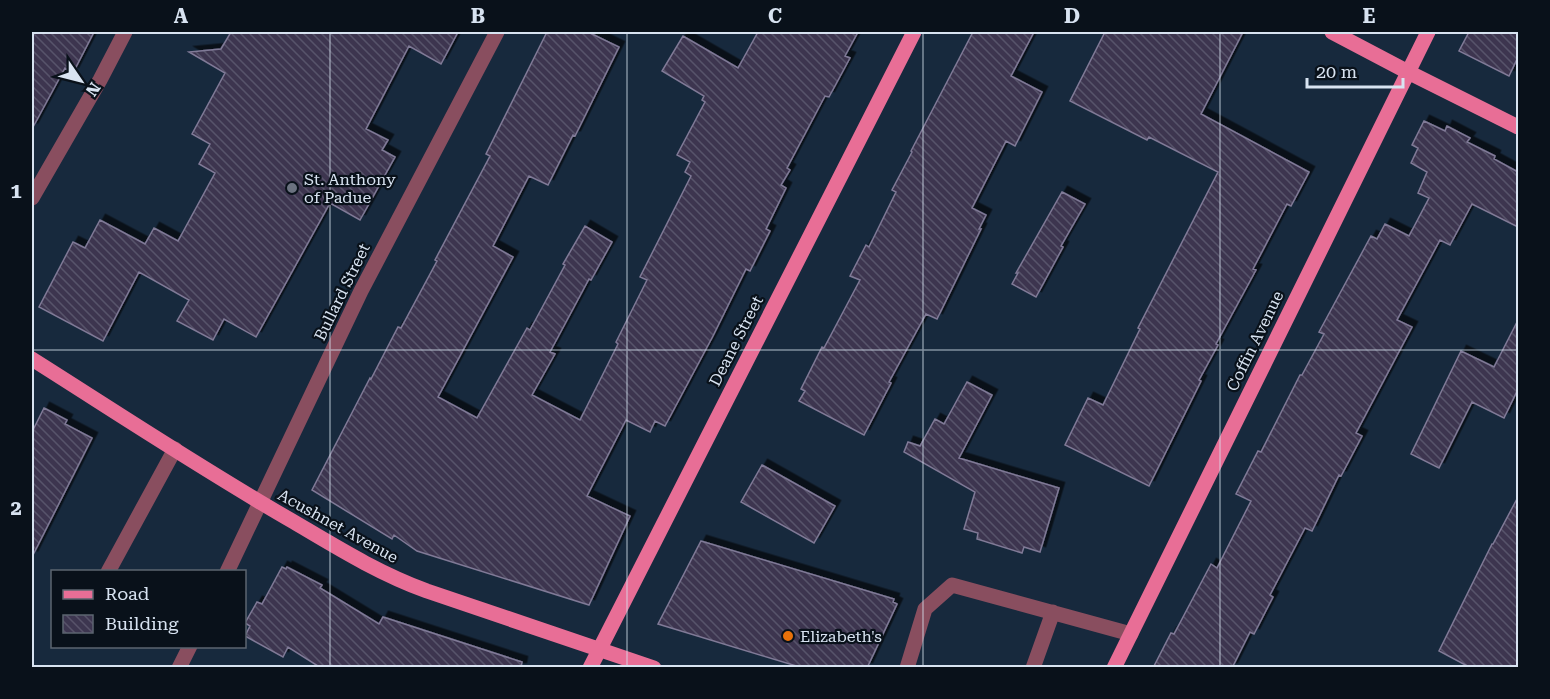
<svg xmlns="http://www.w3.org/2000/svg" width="1550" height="699" font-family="'Roboto Serif',serif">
	<defs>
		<pattern id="building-back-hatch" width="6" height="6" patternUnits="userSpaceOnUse" patternTransform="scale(1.5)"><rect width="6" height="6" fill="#3d3650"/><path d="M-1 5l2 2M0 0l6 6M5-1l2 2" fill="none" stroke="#58536a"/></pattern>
		<filter id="shadow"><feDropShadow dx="5.5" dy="-5.5" stdDeviation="0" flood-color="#0009"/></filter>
	</defs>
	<rect width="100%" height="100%" fill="#17293d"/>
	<path fill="url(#building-back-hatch)" stroke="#807a97" stroke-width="1.5" filter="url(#shadow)" d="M32,32h62l-21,41 -8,-5 -33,61z
		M231,32h227l-17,32 -32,-18 -43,83 22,11 -6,10 13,7 -35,63 -30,-17 -74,134 -32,-18 -11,21 -36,-19 12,-21 -50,-28 -36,69 -64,-34 34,-65 12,6 15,-28 45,24 9,-16 24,13 37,-68 -16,-9 11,-20 -18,-10 33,-61 -36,-21 32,-3z
		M547,32h41l31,15 -44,89 -2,-1 -25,50 -19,-9 -36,70 20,11 -75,140 39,21 50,-90 3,2 35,-65 -2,-1 22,-38 27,16 -21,38 -2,-1 -39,73 5,2 -23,41 48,25 38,-76 -2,-2 31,-62 -7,-3 51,-101 -6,-4 5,-10 -13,-7 28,-53 -3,-2 2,-4 -42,-25 21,-35 55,32 20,-36h100l-13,24 5,2 -21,39 -4,-1 -38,72 3,2 -9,15 5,3 -20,41 4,2 -20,40 -4,-2 -33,67 -48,90 -10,-5 -5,11 -24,-12 -39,76 43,20 -41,89 -172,-54 -23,-16 -2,4 -80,-49 58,-112 1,1 27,-52 3,1 36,-67 -2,-1 55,-104 -4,-2z
		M973,32h61l-23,44 31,16 -27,54 -9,-5 -34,67 14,7 -7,14h2l-44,90 -11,-5 -37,68 2,1 -27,52 -65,-34 6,-10 -4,-2 21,-42 2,1 36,-68 -10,-4 16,-31 3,2 27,-55 -4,-2 20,-38 -1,-1z
		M1105,32h138l-42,82 108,58 -18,34 -4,-2 -34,65 3,1 -40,74 2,1 -19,35 2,1 -52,105 -84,-41 23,-47 15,7 37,-76 -2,-1 80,-156 -69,-35 -2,3 -77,-39z
		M1469,32h49v25l-9,19 -50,-25z
		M1424,121l21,10 2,-5 23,12 -3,4 28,14 -1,3 24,13v55l-46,-23 -22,41 -10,-5 -43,80 15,7 -56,106 6,3 -21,40 -2,-1 -27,56 -7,-3 -35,67 3,2 -19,37 -4,-2 -18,36h-79l18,-35 3,1 37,-70 6,4 34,-67 -15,-7 22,-43 3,1 39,-77h2l22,-41 -5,-2 52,-96 6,3 8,-15 24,12 20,-38 -11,-5 9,-21 -16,-9 7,-15 -6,-3z
		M1062,192l23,12 -24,42 2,1 -27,50 -24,-13 6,-11h-2z
		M1518,320v69l-14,29 -32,-16 -33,66 -28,-14 50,-103 33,16z
		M967,382l25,13 -33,63 100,30 -19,64 -16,-5 -2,6 -45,-14 1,-6 -14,-4 11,-37 -71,-40 4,-10 12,4 15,-27 9,5z
		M44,408l23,12 -2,4 27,14 -60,119v-125z
		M762,465l73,41 -21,37 -73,-41z
		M1518,497v171h-47l-32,-17 53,-107h1z
		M701,541l193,58 -1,3 4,2 -30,64h-64l-145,-44z
		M282,567l4,2 1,-2 35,18 -2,3 59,36 4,-7 139,45 -1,6h-200l-33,-21 -5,10 -38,-21 5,-10 -5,-3 12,-21 5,2z"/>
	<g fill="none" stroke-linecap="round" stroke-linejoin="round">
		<path stroke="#894e5f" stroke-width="15" d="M32,198l68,-118 25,-48
			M108,572l67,-123
			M227,572l134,-281 136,-259
			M179,668l11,-22
			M907,668l18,-59 27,-24 179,49
			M1033,668l20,-56"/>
		<path stroke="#e86e96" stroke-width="15" d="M1332,32l76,40 110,55
			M32,359c87,55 173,112 262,163 44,26 84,51 133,69l227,77
			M590,668l324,-636
			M1114,668l314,-636"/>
	</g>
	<path fill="none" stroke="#d8e3f1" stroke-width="1.5" stroke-opacity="0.55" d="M330,32v636M627,32v636M923,32v636M1220,32v636M32,350h1486"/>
	<circle fill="#6b7280" stroke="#09111a" stroke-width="2" cx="292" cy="188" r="6"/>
	<circle fill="#e8710a" stroke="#09111a" stroke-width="2" cx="788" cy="636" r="6"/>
	<g text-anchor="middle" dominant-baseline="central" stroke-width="4.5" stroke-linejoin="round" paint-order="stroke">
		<g font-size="16" fill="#d8e3f1" stroke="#09111a" text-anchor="start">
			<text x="304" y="179">St. Anthony<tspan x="304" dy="18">of Padue</tspan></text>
			<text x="800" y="636">Elizabeth's</text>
		</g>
		<g font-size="16" fill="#d8e3f1" stroke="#09111a">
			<text transform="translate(342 292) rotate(-64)">Bullard Street</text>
			<text transform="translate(736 341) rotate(-63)">Deane Street</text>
			<text transform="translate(1255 341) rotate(-64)">Coffin Avenue</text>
			<text transform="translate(338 526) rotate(29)">Acushnet Avenue</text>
		</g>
	</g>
	<rect width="1550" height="699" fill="none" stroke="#09111a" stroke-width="66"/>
	<rect x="51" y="570" width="195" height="78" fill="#09111a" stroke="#5c6570" stroke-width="1.5"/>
	<rect x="63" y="590" width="30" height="9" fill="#e86e96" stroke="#5c6570" stroke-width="1.5"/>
	<text x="105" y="600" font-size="18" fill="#d8e3f1">Road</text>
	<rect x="63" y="615" width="30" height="18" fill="url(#building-back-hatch)" stroke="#5c6570" stroke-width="1.5"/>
	<text x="105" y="630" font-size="18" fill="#d8e3f1">Building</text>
	<g transform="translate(81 81) rotate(125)" stroke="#09111a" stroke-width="4.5" paint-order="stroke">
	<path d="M0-4.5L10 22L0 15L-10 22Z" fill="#d8e3f1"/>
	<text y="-9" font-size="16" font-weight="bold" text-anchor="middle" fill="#d8e3f1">N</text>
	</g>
	<path d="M1307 78v9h96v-9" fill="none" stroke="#d8e3f1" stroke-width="3"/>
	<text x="1316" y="78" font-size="18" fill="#d8e3f1" stroke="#09111a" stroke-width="4.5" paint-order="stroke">20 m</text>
	<rect x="33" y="33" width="1484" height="633" fill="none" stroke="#d8e3f1" stroke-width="2"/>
	<g font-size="20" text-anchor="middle" font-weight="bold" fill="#d8e3f1">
		<text x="181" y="23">A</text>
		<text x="478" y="23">B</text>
		<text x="775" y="23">C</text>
		<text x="1072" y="23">D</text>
		<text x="1369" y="23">E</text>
		<text x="16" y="198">1</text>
		<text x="16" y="515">2</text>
	</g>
</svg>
